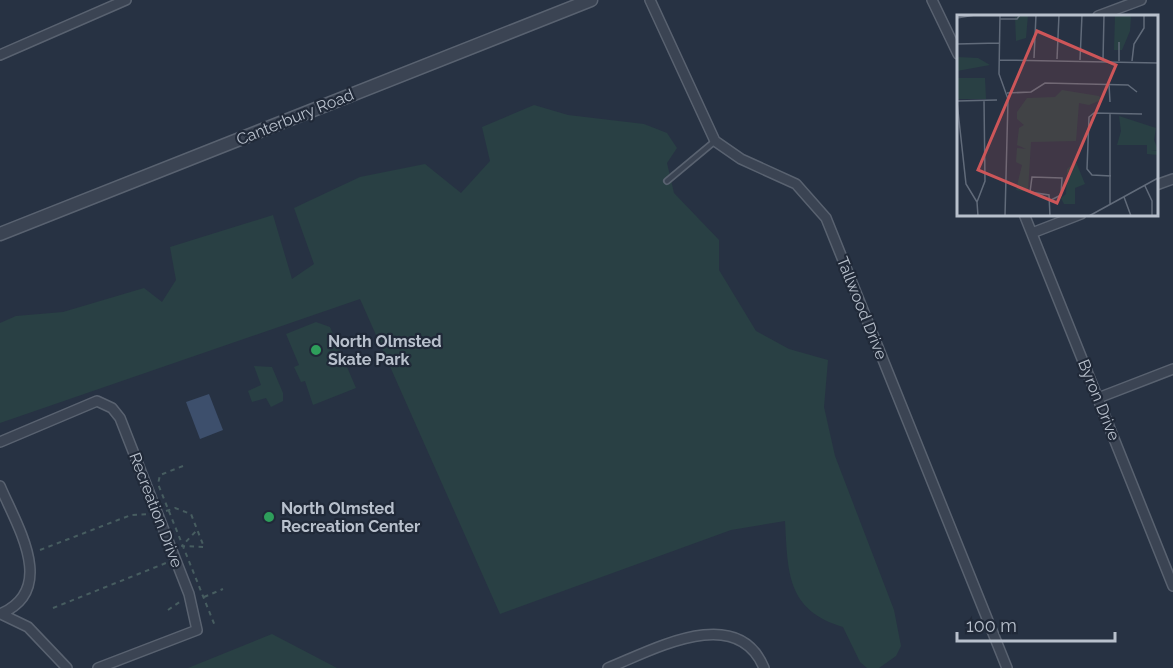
<svg xmlns="http://www.w3.org/2000/svg" width="1173" height="668" font-family="Raleway,sans-serif">
	<rect width="100%" height="100%" fill="#273243"/>
	<path fill="#294044" d="M534,105l34,10 76,9 23,9 10,15 -10,15 7,30 45,47v30l37,61 33,18 39,11 -4,47 11,49 59,154 7,36 -5,10 -17,12h-12l-7,-6 -17,-35c-57,-17 -55,-55 -58,-106l-54,9 -231,84 -140,-315 -360,124v-100l16,-7 47,-4 81,-24 18,14 14,-22 -6,-33 103,-32 19,64 22,-15 -20,-56 66,-31 65,-13 36,29 29,-32 -8,-34z
		M316,322l14,5 26,61 -43,17 -8,-24 -4,1 -7,-15 5,-2 -13,-31z
		M254,366l18,1 11,26v8l-12,6 -5,-9 -14,4 -4,-11 13,-6z
		M272,634l65,34h-149z"/>
	<path fill="#3d4f6c" d="M209,394l14,36 -23,9 -14,-37z"/>
	<g fill="none" stroke-linecap="round" stroke-linejoin="round">
		<defs>
			<path id="service" d="M667,181l48,-40"/>
			<path id="minor" d="M650,0l65,141 26,18 55,25 30,34 181,450
				M932,0l26,54
				M1098,16l43,-16
				M0,55l126,-55
				M1156,185l17,-6
				M1024,214l149,372
				M1032,233l49,-19
				M1098,398l75,-29
				M0,442l97,-41 15,7 8,10 69,176 8,36 -99,38
				M0,486c17,40 58,104 0,128
				M1,614l27,13 39,41
				M608,668c43,-17 129,-66 156,0"/>
			<path id="tertiary" d="M0,234l591,-234"/>
		</defs>
		<use href="#service" stroke="#596270" stroke-width="8"/>
		<use href="#minor" stroke="#596270" stroke-width="12"/>
		<use href="#tertiary" stroke="#596270" stroke-width="15"/>
		<path stroke="#475d60" stroke-width="2" stroke-dasharray="4.5 4.5" stroke-linecap="butt" d="M183,466l-23,9 -2,9 57,142
			M166,511l9,-3 16,6 13,33 -22,-1 15,-16
			M40,550l91,-35 18,-1
			M204,597l19,-8
			M53,608l113,-45
			M168,610l13,-9"/>
		<use href="#service" stroke="#3b4453" stroke-width="4.5"/>
		<use href="#minor" stroke="#3b4453" stroke-width="9"/>
		<use href="#tertiary" stroke="#3b4453" stroke-width="12"/>
	</g>
	<g fill="#2e9e5b" stroke="#202938" stroke-width="2">
		<circle cx="316" cy="350" r="6"/>
		<circle cx="269" cy="517" r="6"/>
	</g>
	<g text-anchor="middle" dominant-baseline="central" stroke-width="4.5" stroke-linejoin="round" paint-order="stroke">
		<g font-size="16" fill="#b8c0cc" stroke="#202938">
			<text transform="translate(295 117) rotate(-22)">Canterbury Road</text>
			<text transform="translate(862 308) rotate(68)">Tallwood Drive</text>
			<text transform="translate(1099 400) rotate(68)">Byron Drive</text>
			<text transform="translate(156 510) rotate(69)">Recreation Drive</text>
		</g>
		<g font-size="16" font-weight="bold" fill="#b8c0cc" stroke="#202938" text-anchor="start">
			<text x="328" y="341">North Olmsted<tspan x="328" dy="18">Skate Park</tspan></text>
			<text x="281" y="508">North Olmsted<tspan x="281" dy="18">Recreation Center</tspan></text>
		</g>
	</g>
	<g transform="translate(957 15)">
		<rect width="201" height="201" fill="#273243"/>
		<path d="M71,0l-2,23 -10,3 -1,-24zM158,0l16,1 -1,15 -8,19h-8zM0,42l21,1 12,7 -33,6zM0,63h28l1,21h-28zM105,75l37,6 2,4 -12,5 -10,-2 -3,38 -45,1 -3,50 -12,-2 6,-25 -6,-3 1,-14 9,1 -9,-4 2,-17 5,-3 -7,-6v-7l10,-14 28,-1zM162,101l37,12 -2,12 4,10h-7l7,1v4l-11,-1v-9h-30l4,-14zM119,147l9,22 -10,4v16h-11l-3,-6 5,-4 1,-25z" fill="#294044"/>
		<path fill="none" stroke="#616b7a" stroke-width="1.5" d="M43,0l-1,59 9,25 -3,117M0,3l18,-3M43,4h17l3,-4M162,27v19M0,29l42,-1M77,43l2,-43M100,44l2,-44M42,45l159,3M123,45l2,-45M146,45l1,-45M175,46l2,-17 10,-16v-13M152,69l1,18M50,78l24,-1 14,-9 83,2 9,7M0,86l40,-1M0,87l9,82 11,18 1,14M154,161l-19,-1 -5,-6 2,-52 5,-4 48,1M188,171l7,15v15M167,182l7,19M20,187l8,-21 -1,-81M153,189v-91M93,201l-1,-21 -19,-3 2,-15 30,1 -1,17 -10,5M132,201l69,-38"/>
		<path fill="#cd5659" fill-opacity="0.15" stroke="#cd5659" stroke-width="3" d="M80,16l79,34 -59,138 -79,-33z"/>
		<rect width="201" height="201" fill="none" stroke="#b8c0cc" stroke-width="3"/>
	</g>
	<path d="M957 632v9h158v-9" fill="none" stroke="#b8c0cc" stroke-width="3"/>
	<text x="966" y="632" font-size="18" fill="#b8c0cc" stroke="#202938" stroke-width="4.5" paint-order="stroke">100 m</text>
</svg>
